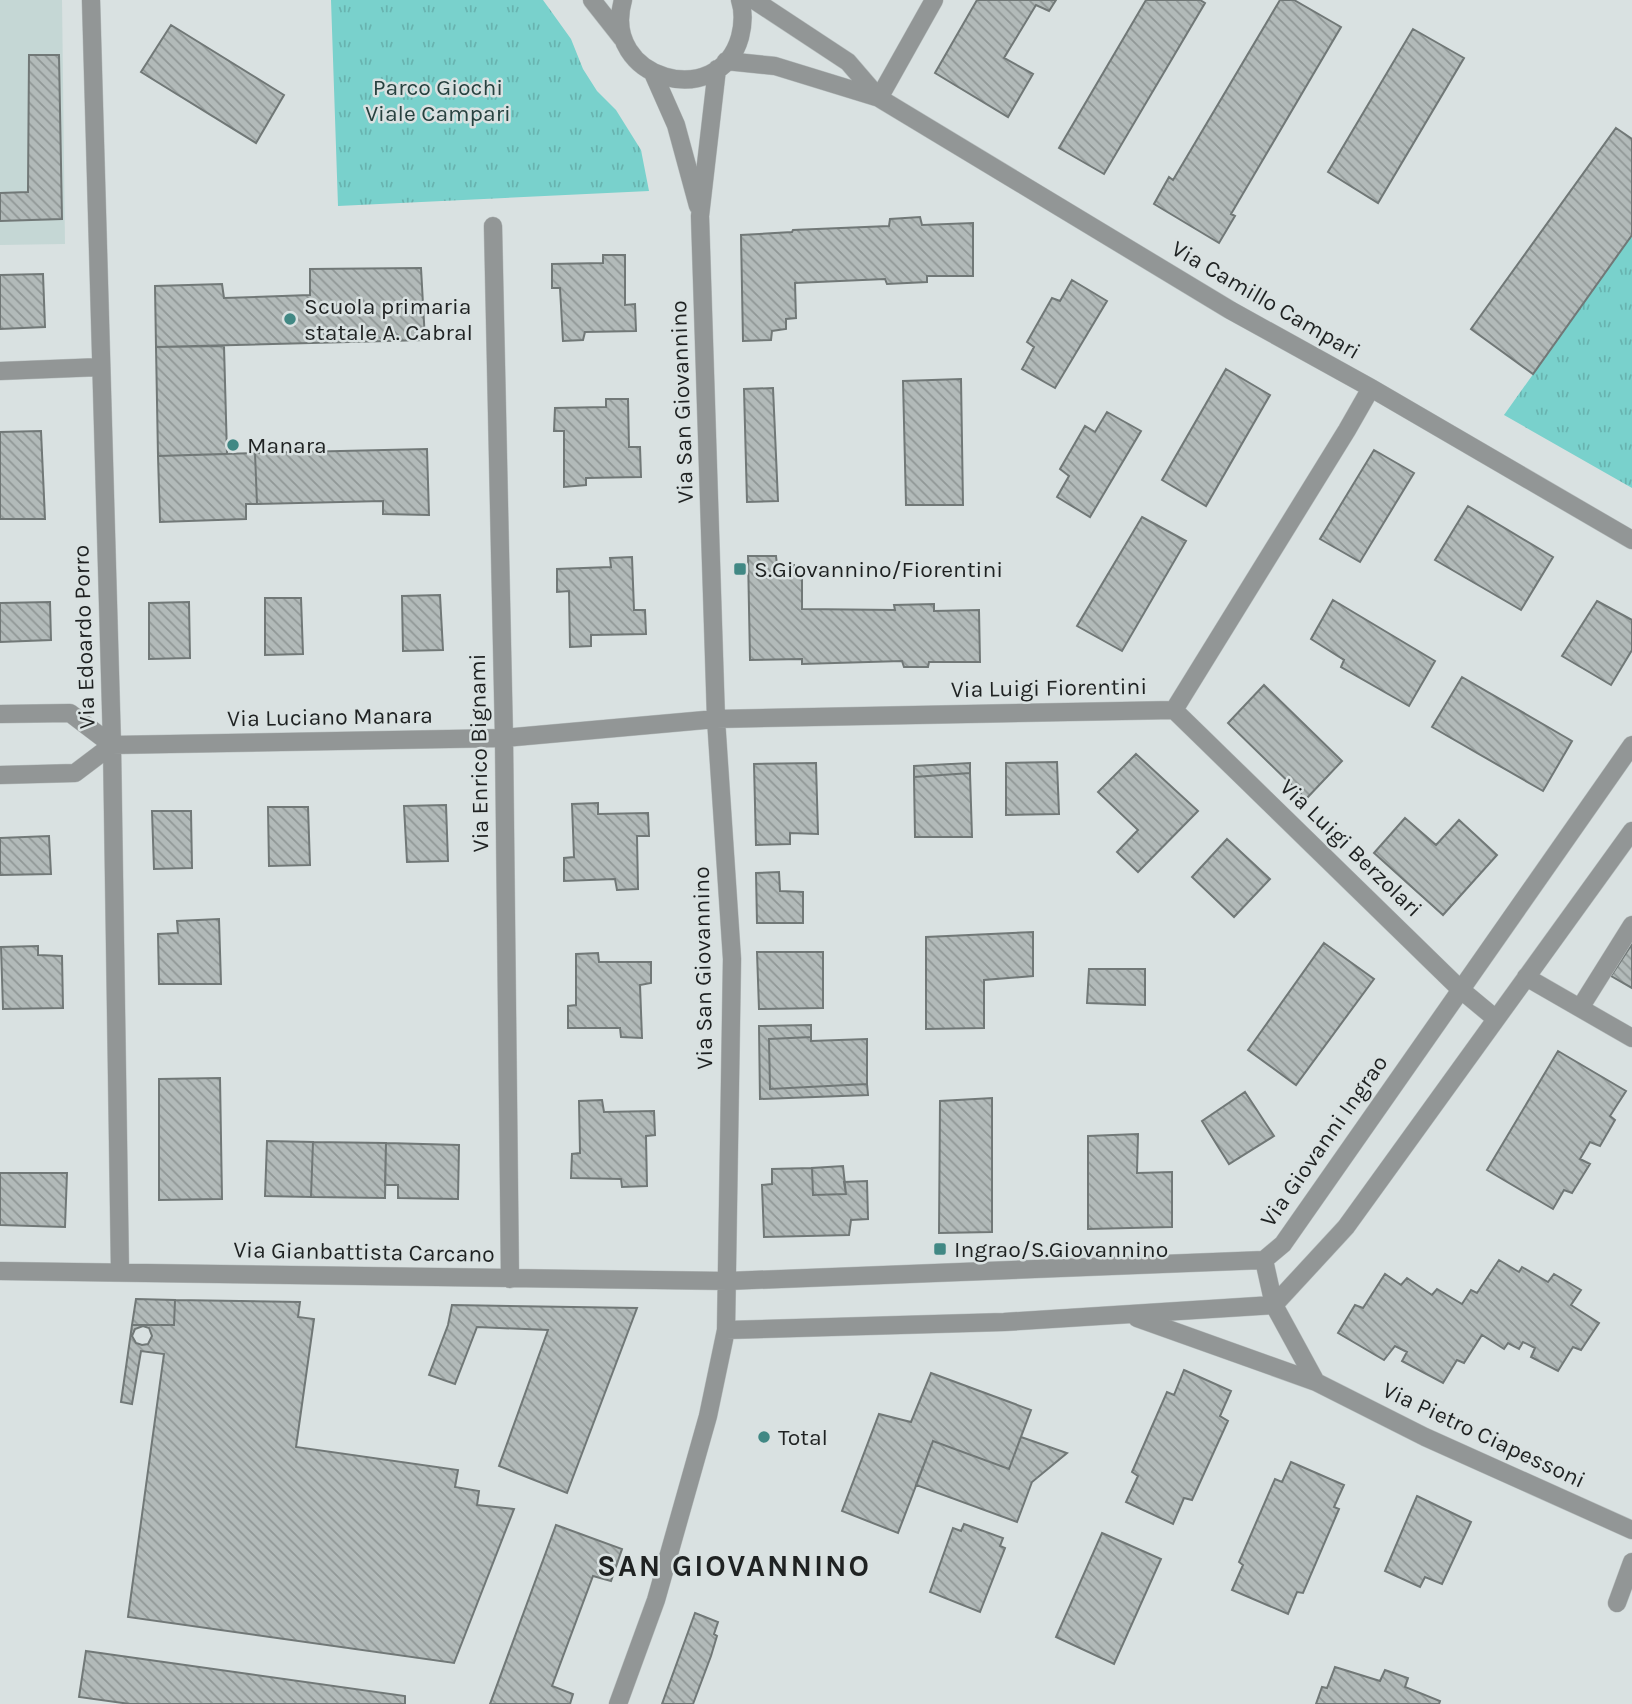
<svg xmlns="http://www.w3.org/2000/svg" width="1632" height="1704" font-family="Karla,sans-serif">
	<defs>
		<pattern id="grass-tufts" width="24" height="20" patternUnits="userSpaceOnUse" patternTransform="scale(1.75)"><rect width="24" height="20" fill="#79d1cc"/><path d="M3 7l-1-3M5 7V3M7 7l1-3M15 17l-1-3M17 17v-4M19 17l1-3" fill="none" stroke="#68b3af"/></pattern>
		<pattern id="building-back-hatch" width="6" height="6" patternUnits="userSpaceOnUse" patternTransform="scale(1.75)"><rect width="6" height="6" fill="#b2bab9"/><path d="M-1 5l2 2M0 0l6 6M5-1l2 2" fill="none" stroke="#909796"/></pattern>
	</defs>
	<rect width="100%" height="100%" fill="#d9e1e1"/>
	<path fill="#c5d7d5" d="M0,0h62l3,244 -65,1z"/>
	<path fill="url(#grass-tufts)" d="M331,0h212l28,39 12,30 14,22 19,19 25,40 8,41 -311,15z
		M1632,235v253l-128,-73z"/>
	<path fill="url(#building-back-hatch)" stroke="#717877" stroke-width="2" fill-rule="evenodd" d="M977,0h79l-7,11 -13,-6 -32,53 29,16 -25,43 -73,-44z
		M1146,0h54l5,3 -101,171 -45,-26z
		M1280,0h14l47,27 -110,187 4,2 -16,27 -65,-39 15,-27 4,3z
		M171,25l113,70 -28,48 -115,-71z
		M1413,29l51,29 -86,145 -50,-31z
		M29,55h30l3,164 -62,2v-28l28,-1z
		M1616,128l16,11v96l-99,139 -62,-45z
		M920,217l2,8 51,-2v53h-46v6l-40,2 -2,-5 -90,4 1,35 -10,1v10l-14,2 -1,9 -28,1 -2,-106 51,-3 1,-2 96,-4 1,-7z
		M603,255h22v50l10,-1 1,27 -51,1 -2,8 -20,1 -3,-53h-8v-24l51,-1z
		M421,268l4,72 -269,7 -1,-61 67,-2 2,14 86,-3v-26z
		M43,274l2,53 -45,2v-54z
		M1072,280l35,21 -52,87 -33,-19 12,-22 -7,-5 25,-44 8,3z
		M224,346l3,108 -69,2 -2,-109z
		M1226,369l44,26 -64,111 -44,-26z
		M961,379l2,126h-57l-3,-124z
		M773,388l5,113 -31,1 -3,-113z
		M606,399h22l1,48h11l1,30 -55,1v7l-22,2v-56h-10l1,-23 51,-1z
		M1107,412l34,19 -51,86 -33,-20 12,-21 -9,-7 25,-43 10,6z
		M41,431l4,88h-45v-87z
		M427,449l2,66 -46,-1v-13l-126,3 -2,-51z
		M1374,450l40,23 -54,89 -40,-23z
		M255,453l2,51h-11v15l-86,3 -2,-66z
		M1468,506l85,51 -32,53 -86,-50z
		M1142,517l44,24 -64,110 -45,-25z
		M748,556h28l1,9h17v9l8,1v34l93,1 -1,-5 40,-1v7l45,-1 1,52h-51l-1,5h-24l-2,-6 -100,3v-5l-52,1z
		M632,557l2,53h11l1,24 -55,1v11l-21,1 -1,-56 -12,1v-23l54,-2 -1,-9z
		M440,595l3,55 -40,1 -1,-55z
		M265,598h36l2,56 -38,1z
		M1333,600l102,61 -26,45 -68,-39 3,-7 -33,-21z
		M1597,601l35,19v30l-21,35 -49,-29z
		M50,602l1,38 -51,2v-39z
		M189,602l1,56 -41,1v-56z
		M1462,677l110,64 -29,50 -111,-64z
		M1264,685l78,76 -36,38 -78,-76z
		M1136,754l62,57 -60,61 -21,-20 21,-22 -40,-38z
		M1057,762l2,52 -53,1v-52z
		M816,763l2,71 -28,-1v11l-34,1 -2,-81z
		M970,763v10l-56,4v-11z
		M970,773l2,64h-57l-1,-60z
		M598,803v11l50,-1 1,23h-12l1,53 -21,1 -2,-11 -51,2v-23l10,-1 -2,-53z
		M446,805l2,56 -41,1 -3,-56z
		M268,807h40l2,58 -41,1z
		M152,811h39l1,57 -38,1z
		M1405,818l31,27 23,-25 38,35 -54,60 -69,-62z
		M49,836l2,38 -51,1v-37z
		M1227,839l43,40 -36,38 -42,-40z
		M779,872l1,19 23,1v31h-46l-1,-50z
		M219,919l2,65h-62l-1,-50 20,-1 -1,-12z
		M1033,932v44l-49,4v48l-58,1v-92z
		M1324,943l50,36 -78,106 -48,-35z
		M1632,944v44l-21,-12z
		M38,946v9l24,1 1,52 -60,1 -2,-62z
		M757,952h66v56l-64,1z
		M598,953l1,9h52v21l-11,2 2,53 -21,-1 -1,-9h-52v-22l8,-1v-51z
		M1089,969h56v36l-58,-2z
		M811,1025v12l-42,2 1,50 97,-5 1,11 -108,4 -1,-73z
		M811,1037v4l56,-2v45l-97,5 -1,-50z
		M1558,1051l68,40 -16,25 5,4 -15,26 -10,-4 -10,17 10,5 -18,29 -8,-3 -11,19 -66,-39z
		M220,1078l2,121 -63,1v-121z
		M1245,1092l29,44 -45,28 -27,-43z
		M992,1098v134l-53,1 1,-132z
		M602,1100l2,12 50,-1 1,24 -9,1 1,50 -25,1 -1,-8 -50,-1 1,-24 8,-1 -1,-52z
		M1138,1134l-1,39 35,-1v55l-84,2v-93z
		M267,1141l46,1 -2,55 -46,-1z
		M313,1142l73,1 -1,55 -74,-1z
		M386,1143l73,2 -1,54 -60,-1v-13h-13z
		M843,1166l3,28 -33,1 -1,-27z
		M812,1168l1,27 33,-1 -2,-12 23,-1 1,38 -17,1 -2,15 -85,2 -2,-52 10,-1v-15z
		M0,1173h67l-2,54 -65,-2z
		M1499,1260l20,12 3,-5 26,15 6,-8 27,16 -10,15 28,18 -18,27 -8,-3 -15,24 -27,-14 4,-9 -12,-6 -4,7 -11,-6 -4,6 -22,-14 -18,28 -7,-3 -14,23 -41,-22 5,-9 -12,-6 -11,14 -46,-27 17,-28 8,3 22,-34 16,11 6,-7 25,17 5,-6 25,15 9,-14 6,3z
		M136,1299l39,1 -1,25h-42z
		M175,1300l125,2 -2,15 16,2 -18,128 162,23 -3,17 24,4 -2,14 37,4 -60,154 -326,-46 36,-263 -23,-3 -9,53 -11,-2 11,-77h42zM143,1326l6,2 3,8 -4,8 -6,1 -6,-2 -4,-7 3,-7z
		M452,1305l185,3 -70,185 -68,-27 49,-136 -71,-3 -22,57 -26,-9 19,-50z
		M1184,1370l47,21 -11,25 8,5 -36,79 -8,-2 -11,26 -47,-22 12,-26 -6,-4 35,-80 7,3z
		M931,1373l100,37 -22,59 -76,-28 -35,92 -56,-22 37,-97 32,8z
		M1021,1437l46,16 -35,29 -15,40 -101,-37 17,-44 76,28z
		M1291,1462l53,23 -10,22 5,2 -36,84 -6,-1 -9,22 -56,-24 11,-25 -4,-3 36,-83 7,3z
		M1417,1496l54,26 -29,62 -17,-7 -5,10 -35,-16z
		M964,1524l39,14 -3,8 5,2 -25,64 -50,-20 23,-64 8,3z
		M556,1525l66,24 -11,32 -18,-5 -41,110 21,8 -3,10h-80z
		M1102,1533l59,26 -47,105 -58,-27z
		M695,1613l23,9 -4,12 3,2 -6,20 -18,48h-31z
		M86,1651l319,45v8h-275l-51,-7z
		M1335,1667l45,14 5,-11 23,8 -3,9 35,14 -1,3h-123l6,-17 5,1z"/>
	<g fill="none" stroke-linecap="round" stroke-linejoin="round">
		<defs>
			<path id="minor" d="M91,0l21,745 8,527
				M592,0l30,38
				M623,0c-23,80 96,112 117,37 3,-12 4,-25 0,-37
				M754,0l94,62 31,36
				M726,61l49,5 104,32 351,212 141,78 261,152
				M653,73l23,52 22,81
				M879,98l55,-98
				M493,226l11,512 6,541
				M0,371l101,-4
				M1174,710l286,279 36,30
				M0,714l70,-1 42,32
				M0,775l75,-2 37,-28 392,-7 212,-19 458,-9 173,-280 24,-42
				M1526,977l106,61
				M1580,1008l52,-83
				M1264,1260l10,45 42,77
				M0,1271l728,10 536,-21 19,-16 349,-499
				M1137,1318l179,64 109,55 207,93
				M726,1330l278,-8 270,-17 72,-78 286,-396
				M1617,1603l15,-41
				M618,1704l38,-104 52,-184 18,-86 6,-371 -16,-240 -16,-503 17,-147"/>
		</defs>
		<use href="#minor" stroke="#b8bfbf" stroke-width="19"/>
		<use href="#minor" stroke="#929696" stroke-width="18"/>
	</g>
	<g fill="#418884" stroke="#d9e1e1" stroke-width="2.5">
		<circle cx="290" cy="319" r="7"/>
		<circle cx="233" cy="445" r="7"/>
		<rect x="733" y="562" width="14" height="14" rx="3.5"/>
		<rect x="933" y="1242" width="14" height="14" rx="3.5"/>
		<circle cx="764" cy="1437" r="7"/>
	</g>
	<g text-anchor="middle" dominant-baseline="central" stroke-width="5" stroke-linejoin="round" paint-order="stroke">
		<g font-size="23" fill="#27413f" stroke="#d9e1e1">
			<text x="438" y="87">Parco Giochi<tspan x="438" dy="26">Viale Campari</tspan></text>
		</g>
		<g font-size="23" fill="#1f2222" stroke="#d9e1e1">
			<text transform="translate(1266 300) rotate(30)">Via Camillo Campari</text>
			<text transform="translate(682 402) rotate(-92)">Via San Giovannino</text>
			<text transform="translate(84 637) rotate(-92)">Via Edoardo Porro</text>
			<text transform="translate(1049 688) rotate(-1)">Via Luigi Fiorentini</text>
			<text transform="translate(330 717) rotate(-1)">Via Luciano Manara</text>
			<text transform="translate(479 753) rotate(-91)">Via Enrico Bignami</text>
			<text transform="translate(1351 848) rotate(44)">Via Luigi Berzolari</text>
			<text transform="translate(703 968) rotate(-91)">Via San Giovannino</text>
			<text transform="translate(1324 1141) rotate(-55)">Via Giovanni Ingrao</text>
			<text transform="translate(364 1252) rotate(1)">Via Gianbattista Carcano</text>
			<text transform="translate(1484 1435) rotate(25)">Via Pietro Ciapessoni</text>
		</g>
		<g font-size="23" fill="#1f2222" stroke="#d9e1e1" text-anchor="start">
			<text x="304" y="306">Scuola primaria<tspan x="304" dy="26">statale A. Cabral</tspan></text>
			<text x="247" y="445">Manara</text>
			<text x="754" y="569">S.Giovannino/Fiorentini</text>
			<text x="954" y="1249">Ingrao/S.Giovannino</text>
			<text x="778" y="1437">Total</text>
		</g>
		<g font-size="30" font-weight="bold" letter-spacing="2" fill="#1f2222" stroke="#d9e1e1">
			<text x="734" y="1566">SAN GIOVANNINO</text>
		</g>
	</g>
</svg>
